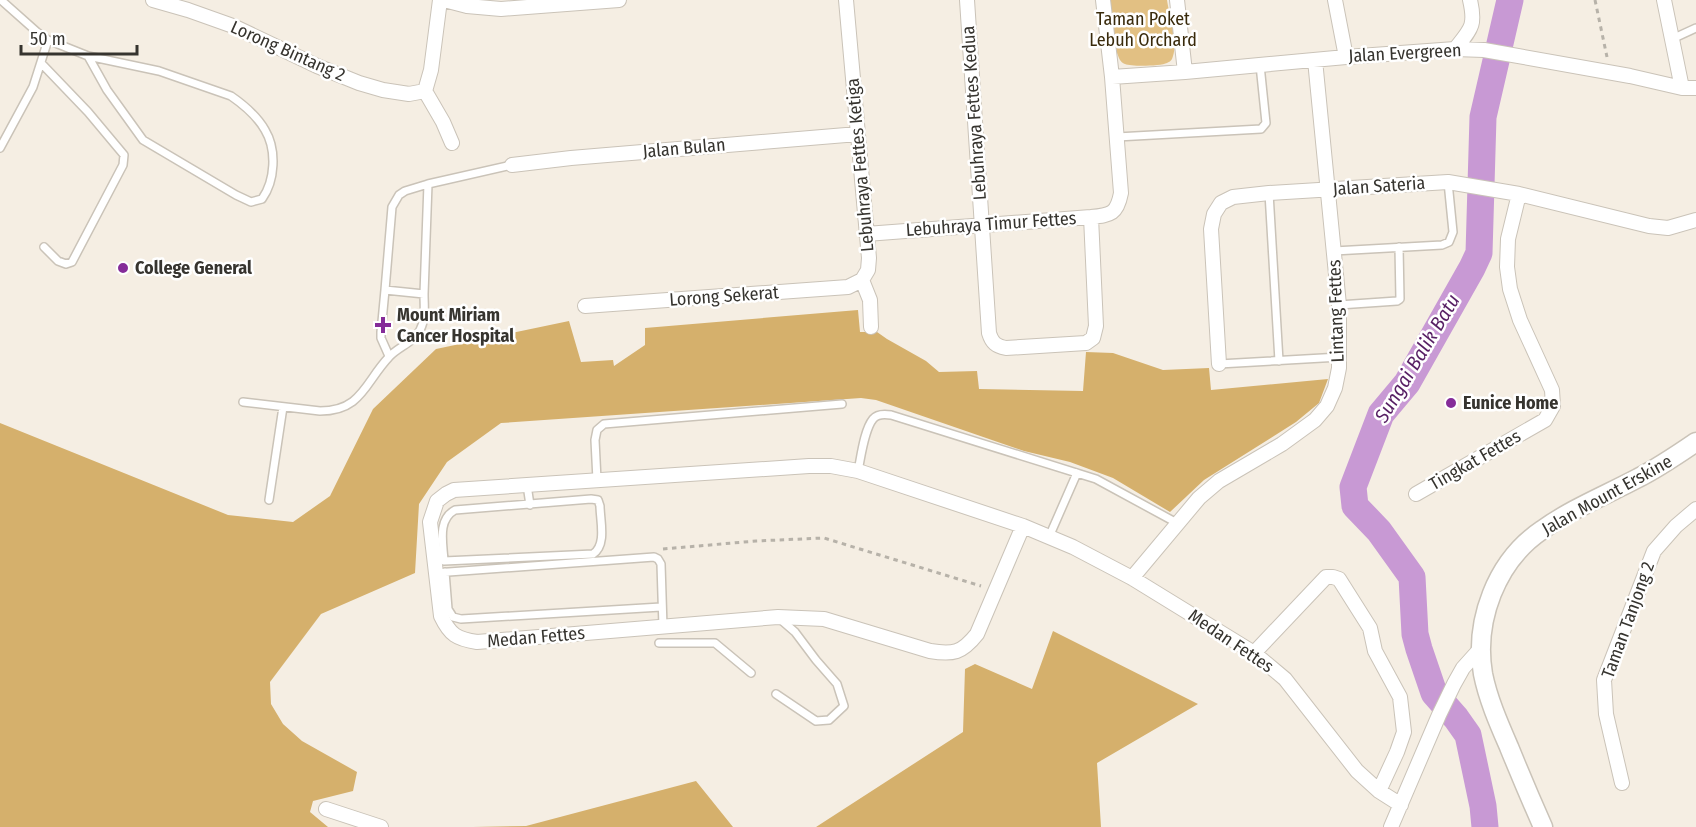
<svg xmlns="http://www.w3.org/2000/svg" width="1696" height="827" font-family="'Fira Sans Condensed',sans-serif">
	<rect width="100%" height="100%" fill="#f5eee3"/>
	<path fill="#e2c083" d="M1109,0h58c2,14 11,44 6,56 -1,4 -2,5 -6,7 -6,3 -35,4 -42,1 -5,-2 -6,-6 -8,-11z"/>
	<path fill="#d5b06c" d="M858,310l2,22h17l10,7 39,22 13,11 38,-1 2,18 104,2 3,-39 27,1 50,17 46,-2 2,22 117,-11 -9,24 -23,19 -92,58 -34,32 -57,-34 -43,-16 -46,-11 -148,-51 -15,-2 -360,25 -54,39 -28,42 -4,69 -94,41 -51,68 1,22 12,20 19,17 55,31 -4,19 -40,10 -3,11 18,15h-328v-404l228,92 65,7 37,-26 43,-87 63,-60 133,-28 12,41 32,-2 1,6 31,-21v-17z
		M1053,631l145,73 -101,59 4,64h-285l147,-95 2,-63 10,-5 57,25z
		M696,781l37,46h-260l53,-1z"/>
	<g fill="none" stroke-linecap="round" stroke-linejoin="round">
		<path stroke="#c899d4" stroke-width="27" d="M1485,827l-2,-21 -15,-71 -12,-17 -22,-25 -15,-44 -4,-15 -3,-57 -33,-46 -24,-25 -2,-19 28,-73 26,-31 65,-115 7,-15 4,-136 27,-117"/>
		<defs>
			<path id="service" d="M1,0l36,32 11,8 40,16 71,15 72,25c13,9 26,20 34,34 12,20 10,51 -3,69l-11,3 -15,-7 -93,-55 -36,-50 -19,-34
				M1672,39l24,-11
				M41,63l47,49 36,43 -1,10 -51,97 -6,2 -8,-3 -14,-14
				M1117,137l144,-8 5,-6 -6,-58
				M0,148l33,-61 15,-47
				M428,184l-4,110 -39,-4 7,-83 7,-12 6,-4 23,-7 84,-19
				M1269,193l10,168
				M1334,251l108,-6 7,-3 4,-10 -5,-50
				M385,290l-4,42v6l8,18
				M1339,305l58,-4 3,-2 -1,-52
				M1219,364l121,-7
				M243,402l77,9c42,0 45,-29 69,-54 9,-10 24,-14 31,-27 6,-11 4,-24 4,-36
				M858,471c3,-14 6,-41 15,-52 4,-5 12,-5 18,-4l205,64 81,44
				M597,480l-2,-40 2,-10 7,-6 238,-20
				M527,485l3,20
				M591,499l7,1 2,6c0,14 7,39 -7,48l-149,7c-1,-18 -7,-41 11,-51z
				M269,500l14,-93
				M1049,537l28,-64
				M445,572l3,37 5,8 8,2 200,-12
				M435,573l219,-16 4,2 3,5 2,63
				M659,643h56l36,30
				M776,694l40,27 13,-1 15,-14 -7,-22 -21,-24 -21,-28 -15,-13"/>
			<path id="minor" d="M153,0l35,10 45,16 84,40 42,17 24,7 26,4 16,-3
				M440,0l-9,70 -6,21 18,31 9,21
				M444,0l23,6 34,3 118,-9
				M846,0l23,258 -1,12 -6,10 8,20 1,27
				M967,0l22,333c3,10 7,13 17,15l80,-5 7,-5 3,-12 -5,-109
				M1177,0l8,72
				M1335,0l11,57
				M1664,0l18,88
				M1455,49c16,-20 21,-23 15,-49
				M1112,77l73,-5 161,-15 109,-8 29,1 146,26 52,12h14
				M512,165l59,-7 287,-24
				M866,234l225,-17c20,-2 26,-3 30,-24l-9,-116 -9,-77
				M585,306l263,-19 14,-7
				M1219,364l-8,-135 3,-15 7,-11 12,-6 36,-4 179,-11 71,12 130,32 19,2 28,-8
				M1416,494l129,-74 8,-14 -1,-16 -32,-70 -10,-31 -3,-22 1,-28 11,-45
				M1023,526l-46,108c-15,19 -24,21 -47,17l-106,-32 -46,-2 -301,25c-20,-3 -27,-7 -36,-26l-11,-94 7,-21 9,-7 8,-4 355,-24h22l27,5 165,55 50,21 59,31 122,75 31,26 72,92 22,20 22,14
				M1132,578l67,-80 20,-17 63,-37 33,-24 12,-14 8,-18 4,-20v-63l-24,-245
				M1254,653l72,-76h7l6,2 31,49 5,23 25,46 4,35 -7,20 -18,39
				M1622,783l-16,-69 -2,-34 50,-129 22,-25 20,-17
				M326,809l55,18
				M1391,827l48,-112 15,-31 9,-16 18,-20"/>
			<path id="secondary" d="M1543,827c-12,-27 -23,-53 -34,-80 -10,-23 -21,-48 -26,-73 -9,-53 13,-113 59,-144 29,-21 64,-35 96,-52 20,-10 39,-23 58,-36"/>
		</defs>
		<use href="#service" stroke="#cac3b8" stroke-width="10"/>
		<use href="#minor" stroke="#cac3b8" stroke-width="16"/>
		<use href="#secondary" stroke="#cac3b8" stroke-width="21"/>
		<path stroke="#b7b2a9" stroke-width="3" stroke-dasharray="4.5 4.5" stroke-linecap="butt" d="M1595,0l12,57
			M663,549l93,-8 68,-3 157,48"/>
		<use href="#service" stroke="#fff" stroke-width="7"/>
		<use href="#minor" stroke="#fff" stroke-width="14"/>
		<use href="#secondary" stroke="#fff" stroke-width="18"/>
	</g>
	<g fill="#852c99" stroke="#fff" stroke-width="2">
		<circle cx="123" cy="268" r="6"/>
		<path d="M380 316h6v6h6v6h-6v6h-6v-6h-6v-6h6z"/>
		<circle cx="1451" cy="403" r="6"/>
	</g>
	<g text-anchor="middle" dominant-baseline="central" stroke-width="5" stroke-linejoin="round" paint-order="stroke">
		<g font-size="18" fill="#392a0b" stroke="#fff">
			<text x="1143" y="19">Taman Poket<tspan x="1143" dy="21">Lebuh Orchard</tspan></text>
		</g>
		<g font-size="18" fill="#36342f" stroke="#fff">
			<text transform="translate(288 51) rotate(24)">Lorong Bintang 2</text>
			<text transform="translate(1405 53) rotate(-3)">Jalan Evergreen</text>
			<text transform="translate(974 113) rotate(-94)">Lebuhraya Fettes Kedua</text>
			<text transform="translate(684 148) rotate(-5)">Jalan Bulan</text>
			<text transform="translate(860 165) rotate(-95)">Lebuhraya Fettes Ketiga</text>
			<text transform="translate(1379 186) rotate(-4)">Jalan Sateria</text>
			<text transform="translate(991 224) rotate(-4)">Lebuhraya Timur Fettes</text>
			<text transform="translate(724 296) rotate(-4)">Lorong Sekerat</text>
			<text transform="translate(1336 311) rotate(-92)">Lintang Fettes</text>
			<text transform="translate(1475 460) rotate(-30)">Tingkat Fettes</text>
			<text transform="translate(1607 495) rotate(-29)">Jalan Mount Erskine</text>
			<text transform="translate(1628 620) rotate(-70)">Taman Tanjong 2</text>
			<text transform="translate(536 637) rotate(-5)">Medan Fettes</text>
			<text transform="translate(1231 641) rotate(34)">Medan Fettes</text>
		</g>
		<g font-size="18" font-weight="bold" fill="#36342f" stroke="#fff" text-anchor="start">
			<text x="135" y="268">College General</text>
			<text x="397" y="315">Mount Miriam<tspan x="397" dy="21">Cancer Hospital</tspan></text>
			<text x="1463" y="403">Eunice Home</text>
		</g>
		<g font-size="20" font-style="italic" fill="#571f64" stroke="#fff">
			<text transform="translate(1417 358) rotate(-59)">Sungai Balik Batu</text>
		</g>
	</g>
	<path d="M21 45v9h116v-9" fill="none" stroke="#36342f" stroke-width="3"/>
	<text x="30" y="45" font-size="18" fill="#36342f" stroke="#ffffff" stroke-width="4.5" paint-order="stroke">50 m</text>
</svg>
